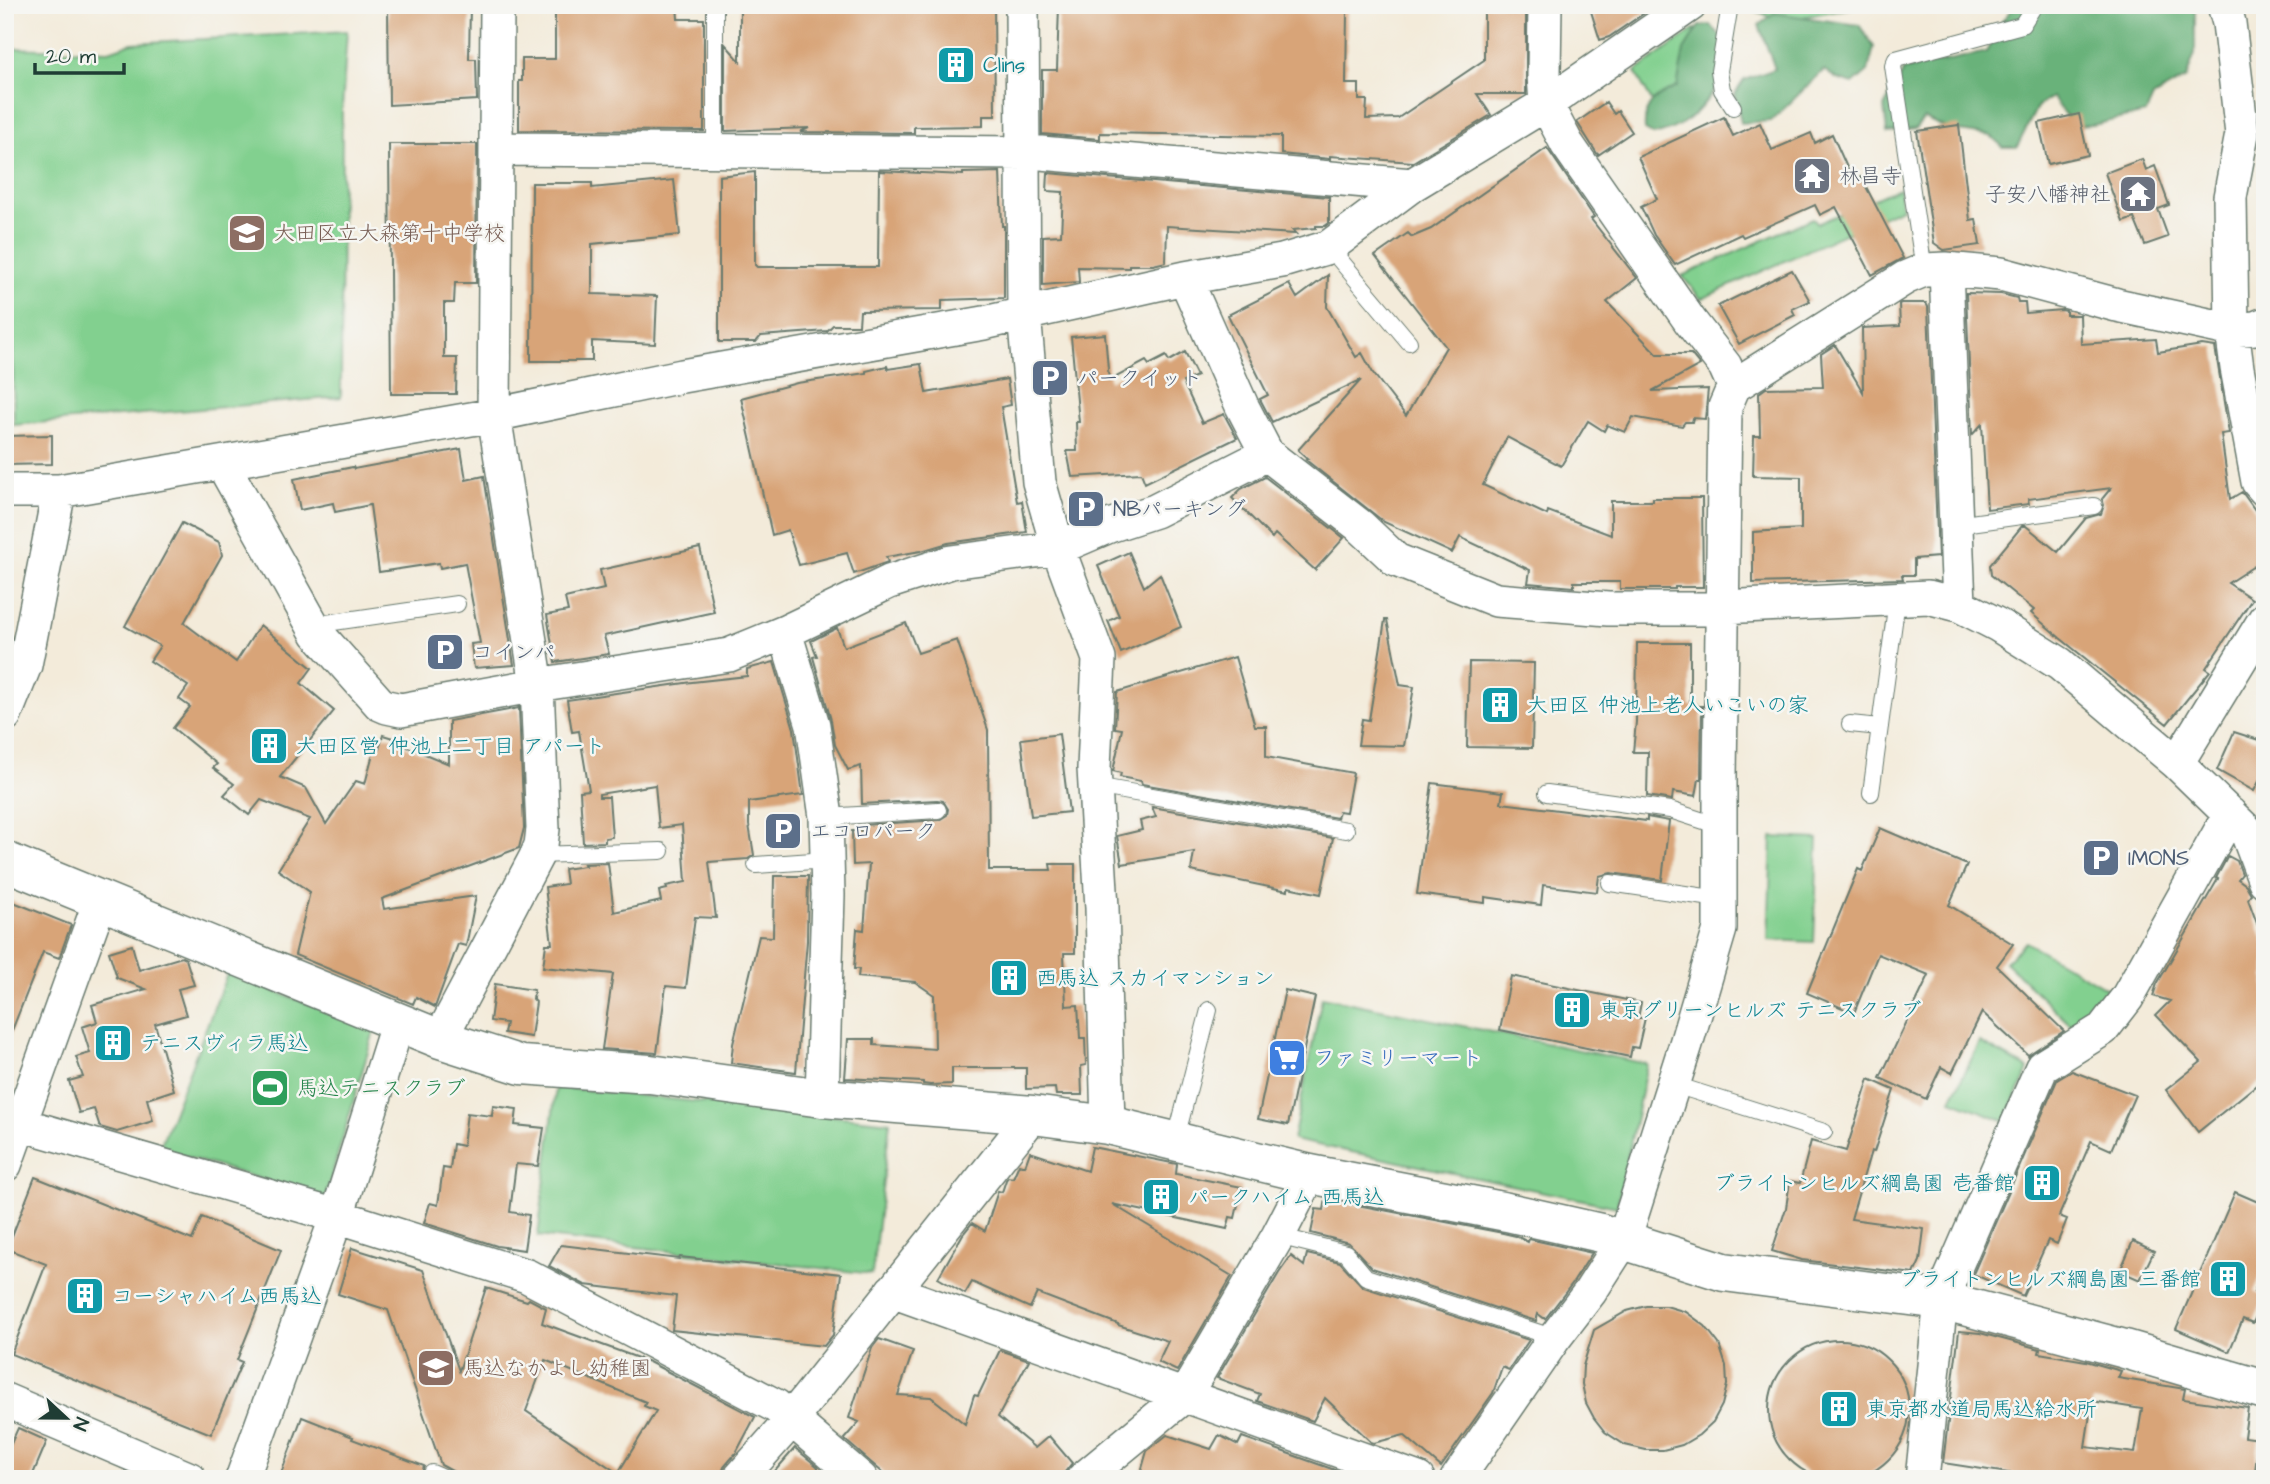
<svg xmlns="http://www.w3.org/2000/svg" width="2270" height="1484" font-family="'Architects Daughter','Klee One',sans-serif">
	<rect width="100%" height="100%" fill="#f6f6f2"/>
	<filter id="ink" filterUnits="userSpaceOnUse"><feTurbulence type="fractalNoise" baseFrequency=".0143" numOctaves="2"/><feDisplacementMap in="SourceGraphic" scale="14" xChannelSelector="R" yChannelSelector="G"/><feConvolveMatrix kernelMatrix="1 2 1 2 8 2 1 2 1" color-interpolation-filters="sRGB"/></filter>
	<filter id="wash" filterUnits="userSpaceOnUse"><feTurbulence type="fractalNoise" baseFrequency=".00686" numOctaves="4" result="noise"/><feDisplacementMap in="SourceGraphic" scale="28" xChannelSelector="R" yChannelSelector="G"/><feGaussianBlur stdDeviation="1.57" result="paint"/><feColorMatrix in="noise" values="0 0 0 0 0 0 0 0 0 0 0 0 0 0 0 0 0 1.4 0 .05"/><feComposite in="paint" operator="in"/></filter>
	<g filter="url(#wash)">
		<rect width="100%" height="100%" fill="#f3ebda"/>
		<path fill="#82d08f" stroke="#508662" stroke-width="2" d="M1752,5h110v1l-82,15 -26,-11z
			M1695,29l-3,57 -35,24 -22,-38z
			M347,31l-5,79 -1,287 -327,28 -6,-377 101,3 23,-8z
			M1899,188l3,20 -201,91 -19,-23 131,-58 4,6z
			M1772,837l46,2 -4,103 -46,-2z
			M2026,942l90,52 -39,37 -72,-69z
			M227,974l148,54 -50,170 -166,-49z
			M1322,997l325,67 -30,143 -324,-67z
			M1980,1042l49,27 -24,52 -54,-21z
			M556,1087l334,35 -18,152 -334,-38z"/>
		<path fill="#69b27a" stroke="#447857" stroke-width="2" d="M2015,5h180v49l-9,24 -33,19 -7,16 -53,12 -20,1 -21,-29 -15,10 -20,40h-14l-12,-11 -43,-7 -24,-11 -9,11 -28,4 -3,-26 20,-37 82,-18 17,-32z
			M1774,13l85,12 15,22 -6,24 -15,13 -16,-5 -13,-9 -53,51 -30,2 -6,-29 9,-14 31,-11 -16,-44z
			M1711,25c5,7 17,18 19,26 4,17 -28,58 -41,68 -11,8 -22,13 -35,16l-9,-5c-2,-27 10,-33 32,-43l7,-37 15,-24z"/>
		<g id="blocks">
			<path fill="#d8a478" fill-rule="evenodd" d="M388,5h82l-1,54h7l1,41 -88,5z
				M555,5h122l1,14h26v112l-185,-1v-49h3v-22h33z
				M740,5h254l1,111h-12v10l-69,1v6l-114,-1 9,-4 -84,3v-87l15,17z
				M1059,5h282v6h6l-1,73h13v16h8l-1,19 32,-1 86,-58v-55h42v89h-49l14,21 -78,47 -83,-6v3l-49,-5v-18l-181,-3v6l-58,-5v-64h15z
				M1589,5h67l-47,32 -9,3z
				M1606,102l8,12 4,-3 14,21 -34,23 -21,-33z
				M2079,114l9,41 -40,9 -9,-41z
				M1724,117l9,19 27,-13 12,27 39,-17 4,10 17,-9 21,47 8,-4 42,81 -31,17 -36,-68 -16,8 -5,-10 -72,32 -2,-3 -66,31 -21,-30 -13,-28 16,-8 -19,-42z
				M1959,125l11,95 6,-1 4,26 -36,5 -10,-7 -17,-112z
				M389,144h88l-1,139h-21l-1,20h-10v55h13l-1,36h-65z
				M1547,148l47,69 -3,2 46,59 -30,24 50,52h34l9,11 -48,26 56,-2 -3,30 -12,-1 -1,4h-7l-3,4 -49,-9 -8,15 -18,-7 -3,6 -16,-10 -27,45 -54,-29 -24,48 64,30 1,-4 63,24v-34h42v-3h49l1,89h-28v2h-55v-7h-46v5l-46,-4 2,-13 -70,-33 -8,16 -68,-31 -78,-62 2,-1 -10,-9 63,-70 -89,42 -12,-23 8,-4 -40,-80 61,-31 8,14 31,-23 -1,32 29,50 6,-4 11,20 33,43 40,-69 -71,-91 33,-23 4,4 19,-8z
				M2142,159l4,11 9,-4 14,39 -11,4 10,28 -23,8 -11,-27 -11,4 -18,-49z
				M879,171l84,4v-2l37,-1 2,54h2v72l-62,2v10l-82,1 -1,14h-26l-6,6 -66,5 -5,6h-37v-166l36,-4v93l2,2h121z
				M1048,173l281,24v26l-4,3h-9v2l-24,2 4,4 -129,-8 -1,36 -13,3h-24v3l-51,-1 1,15 -36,3v-49l18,-1 2,-43 -16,-1z
				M674,180l6,55 -88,9v50l65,2 -2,48 -63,-3v20h-61l1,-178h60v5z
				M1792,270l18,31 -18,8 3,6 -56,29 -21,-38z
				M1966,293l35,1 16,4 1,4h7l1,11 36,-3 4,1v4h14l1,29 75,-5 2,13 44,-7 13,2 14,86 -8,1 9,65 12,-7 23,32v35l-37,24 24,16 -46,69 4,3 -43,53 -107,-86 -29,-25 3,-3 -43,-35 -1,-10 32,-39h4l32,26 28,-34 15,-4 3,-9 -2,-6 9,-11 -83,11 1,5 -42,5 -5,-85 -10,11z
				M1901,303h25l2,4 10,250 -24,2v16h-12l1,4 -150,4v-51l48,-3v-52l-48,-1 1,-40h6l-1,-43 7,-5 57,-1 -2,-33 14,-9 28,47 -1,-64 38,-2 -1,-22z
				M1105,334l4,47 37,-20 3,4 17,-9 3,5 16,-9 12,24 -14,6 19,41 22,-9 13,24 -92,45 -4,-10 -69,4 -5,-26h10l-1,-29h3l-8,-85z
				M921,364l5,29 81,-14 4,26 -10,2 16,95 5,-1 5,31 -79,11 -27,8 -35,6 2,5 -34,12 -7,-21 -48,12 -11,-35 -16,5 -31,-137 56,-15 69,-10v-2l21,-5 1,3z
				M52,435v29l-47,1v-29z
				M461,449l5,31 18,-4 30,189 -40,3 -3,-24 9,-1 -15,-80 -25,5 -1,-5 -60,9 -9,-67 -35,7 -2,-9 -33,7 -6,-31 59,-12 1,2z
				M1265,477l79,61 -29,32 -40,-36 -3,4 -40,-40 9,-9z
				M182,523l37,19 3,13 -38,68 52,39 24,-37 52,43 -11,15 33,28 -54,66 26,11 20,36 30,-43 9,3 10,-38 4,3 4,-14 20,6v4l46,19v-43l70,-13 5,120 -5,20 -137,51 2,10 92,-13 -10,50 -8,-2 -23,63 -19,-10 -3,7 -118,-49 15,-63 -32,-22 32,-51 -49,-19 -12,15 -25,-20 10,-11 -21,-16 4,-4 -44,-36 17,-21 -11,-8 9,-13 -38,-25 10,-15 -35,-20z
				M700,548l14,64 -110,24 5,18 -54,8 -8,-47 21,-4 -3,-13 39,-9 -4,-19z
				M1129,552l15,35 16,-13 21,53 -60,26 -13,-32 11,-5 -21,-50z
				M1385,620h2l13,65 14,2 -10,59 -46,-1 4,-26 7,1z
				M906,623l12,30 39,-13 31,90 1,140h62l-1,-6h25v89h-11l2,53 12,-1 2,33h5l1,27 -5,1 1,29h-26l-1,-7 -29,1v-21h-74v16l-22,1 -7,-1v-2l-78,-4 3,-39h26v6l61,4 -1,-54 -19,-13 -57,-5 1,-8h-5l3,-40 7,1 5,-66 -16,1 -1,-34h11l-1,-6 77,-5 8,-5 1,-6 -5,-8 -6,-1 -75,4 -1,-38 -13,4 -13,-25 -4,-25 -18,-63 4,-1 -6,-15 26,-13 7,19z
				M1637,643h53v63h12l-1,73h-2l-3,17 -23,-4 -1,8 -25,-4 1,-44h-15l3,-30z
				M1235,657l20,69h11v31l87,16 -7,39 -7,-1 -2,7 -195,-34 -1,-3 -21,-4 1,-4 -8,-2 9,-42 -7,-1 2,-36z
				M774,662l20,67 9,66 -54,7v23l5,30 -6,4 -39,3 7,56 -21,-1 -9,71 -20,-2 -9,67 -55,-4 11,-75 -70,-7 3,-23h6l-7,-57 21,-3 -2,-15 21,-3 -1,-2 24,-1 6,49 47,-11 -2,-10 8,-2 -1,-3 20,-4 -4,-57 -23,3 -4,-43 -56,9v3h10l3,40 -7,1v4l-22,1 -3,-52 9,-1 -10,-59 -7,1 -5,-32 125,-18 55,-6v-7z
				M1469,662l65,1 -2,85 -65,-1z
				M2234,732l31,10v28l-11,21 -37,-21z
				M1059,734l10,78 -38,4 -10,-77z
				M1432,783l71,9 -2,11 146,18v-4l22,4 -7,59 -51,-7 -12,3 -2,16 -54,-7 -2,20 -56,-8v6l-68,-9z
				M1152,807l181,31 -12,56 -33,-7v4l-97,-20 3,-19 -72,12 -5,-28 25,-6 -2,-9 16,-4z
				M1880,828l87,37 -18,40 64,39 -16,22 67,65 -36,24 -46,-43 -30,61 -11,-6 -15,32 -46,-21 49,-103 -51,-21 -24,59 -47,-20 51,-124 4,2z
				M2228,856l9,5 5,13 -4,5 8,6 5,9 -3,5 17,46v133l-67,54 -32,-42 35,-28 -45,-47 14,-14 -17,-5 4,-12 61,-105 -2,-1z
				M774,876h34l-1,65 -11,131 -65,-9 2,-19 26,-108 14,1z
				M11,901l60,24 -12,33 -16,-6 -36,91h-2v-127z
				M132,945l7,25 43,-13 4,2 8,26 -16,4 8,26 -31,9 19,66 -27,9 6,22 -36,11 -17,-5 -6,-18 -15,4 -10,-32 14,-4 -7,-20 14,-4 -8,-26 15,-5 -5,-17 54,-16 -31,-12h2l-8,-25z
				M1511,976l130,27 -3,15h7l-7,30 -6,-1 -2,10 -130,-27z
				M495,984l39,6 -1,9 3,3 -5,35 -27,-4 2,-10 -16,-2z
				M1285,990l30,7 -27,128 -30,-6z
				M2072,1071l63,24 -24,55 -20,-9 -32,75 8,3 -10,25 -9,-4 -25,56 -50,-22 84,-194z
				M1869,1079l25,11 -20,62 -3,-1 -20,68 73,10 -4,32 -6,13 -112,-14 -30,-9 14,-43 4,-27 10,2 11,-42 35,10z
				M493,1106l24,3 -2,16 29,3 -6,38 -22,-2 -6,48 19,3 -5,35 -27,-4 -73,-23 6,-20 8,2 5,-37 7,1 3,-25 10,2 4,-33 25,3z
				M1092,1147l85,17 -1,10 66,13 -7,31 -5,-1 -3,12 -115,-25 120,72 -55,95 -19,-9 10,-21 -50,-16v-1l-81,-31 -7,15 -58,-26 -7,12 -27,-16 25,-44 9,-11 13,8 13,-40 4,1 4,-12 2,-3 5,1 6,-14 6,2 5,-14 57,19z
				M35,1177l157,63 10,-23 79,33 -44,110 5,2 -31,72 -200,-80 35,-90 -39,-15z
				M2235,1192l30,13v61l-11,26 11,5 -12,26 -10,-4 -14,33 -53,-23z
				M1326,1199l177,34 13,3 12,6 1,-3 63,14 -18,28 -29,38 -7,-5 -2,7 -164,-53 -23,-25 -38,-10 5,-24 8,1z
				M2133,1241l21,10 -14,29 -20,-9z
				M561,1245l118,14 1,-2 161,17 -8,61 -9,11 -152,-16 4,-34 -91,-11 -36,-19z
				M352,1248l71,22 36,101 27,-83 41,13 2,-2 17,9 -4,15 107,39 106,55 -19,36 -12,14 -4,12h-264l-2,-7 -13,-7 -53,-155 -50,-16zM545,1360l101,42 -2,4 12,5 -38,62 -92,-62z
				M1307,1254l33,8 23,25 166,53 -20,30 -7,-3 -9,26 -52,74 -37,-32 -30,8 -3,-1 -46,-44 -12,23 -56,-20 3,-7 -43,-16 62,-105 12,-17 13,10z
				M1646,1306h20l20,6 19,14 14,18 7,22 1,19 -5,20 -9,17 -14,13 -17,10 -19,5h-17l-21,-5 -20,-13 -11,-14 -8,-15 -4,-19 1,-18 11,-36 33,-19z
				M1959,1331l21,2 60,16 -1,4 47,8 35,10 -3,7 67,11 -2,10 65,9 -4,29 15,2 -5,40h-207l-104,-16zM2092,1401l50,8 -7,44 -50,-6z
				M879,1339l34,12 -15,44 33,2 34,27 9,-29 4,1 22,-46 29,10 -31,57 37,31 14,-12 23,27 -7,9 -1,7h-174l-46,-40 15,-17 -10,-4 23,-70z
				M1769 1410a70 70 0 1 1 140 0a70 70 0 1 1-140 0Z
				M302,1417l51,20 -1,2 72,27 -4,13h-141z
				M18,1428l29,13 -16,38h-26v-22z
				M1167,1435l44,14 8,-14 19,10 4,-8 118,42h-221l8,-28z
				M795,1448l23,19 -2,12h-48z"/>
		</g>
	</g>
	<g filter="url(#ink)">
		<use href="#blocks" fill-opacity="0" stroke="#697a6e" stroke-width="2"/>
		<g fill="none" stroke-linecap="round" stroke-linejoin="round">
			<defs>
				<path id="service" d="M1730,5l-11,66 3,19 11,17
					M715,150v-145
					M1329,247l80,95
					M1924,270l-31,-204 3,-7 126,-34 10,-16v-4
					M1956,525l138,-19
					M313,625l144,-21
					M1850,724l30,3
					M1095,786l251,44
					M1547,793l123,17 49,16
					M1871,793l26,-193
					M826,817l112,-7
					M537,855l124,-4
					M756,865l71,-5
					M1610,883l109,16
					M1672,1084l152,48
					M1175,1142l34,-132
					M1278,1236l68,17 20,24 177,57 10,6
					M430,1479l2,-6 14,6"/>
				<path id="minor" d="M1022,5l2,309 15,168 19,66 41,111 -5,109 8,140 6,217
					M1545,5l-1,70 2,29 21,40 123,177 35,45 9,20
					M2224,5l5,18 13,111 -12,63 2,133 5,38 21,114 7,8
					M496,149l545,4 371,32
					M1946,269l13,336
					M1185,278l57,128 25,48 93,72 36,34 100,40 112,9h95l20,-2 205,-10 31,8 39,20 62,39 117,99 69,67 19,51
					M222,463l95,170 63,71 7,3 14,3 136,-25 192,-30 56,-23 104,-50 62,-20 107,-14 51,-22 46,-15 112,-57
					M5,491h54l435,-76 188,-39 302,-53 201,-45 97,-17 47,-14 83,-62 134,-81 144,-99
					M785,632l28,93 13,92 2,78 -6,203
					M5,715l20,-50 34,-174
					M2177,763l88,-144
					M440,1039l97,-184 4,-10 2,-16 -6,-144 -43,-270 3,-410
					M20,1124l317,92 190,60 249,130 85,73
					M5,1165l95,-264
					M892,1291l526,188
					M5,1400l185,79
					M242,1479l95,-263 61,-194
					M739,1479l41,-46 253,-318
					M1083,1479l102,-84 93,-159 32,-62
					M1457,1479l96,-139 37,-48 34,-53 62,-195 34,-115v-152l5,-370 9,-21 171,-108 19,-8 22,-1 55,5 116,31 115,25 23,-2 10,-4
					M1922,1479l19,-179 101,-233 61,-38 24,-31 103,-184"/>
				<path id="tertiary" d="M5,861l393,161 42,17 81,26 129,9 172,24 211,17 75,10 202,49 197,38 94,21 123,39 217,28 184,49 140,41"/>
			</defs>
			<use href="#service" stroke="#697a6e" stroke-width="18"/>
			<use href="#minor" stroke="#697a6e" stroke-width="36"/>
			<use href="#tertiary" stroke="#697a6e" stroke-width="41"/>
			<use href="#service" stroke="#fff" stroke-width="16"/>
			<use href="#minor" stroke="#fff" stroke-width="33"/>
			<use href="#tertiary" stroke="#fff" stroke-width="38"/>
		</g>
	</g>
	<defs>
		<symbol id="building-square" viewBox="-11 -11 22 22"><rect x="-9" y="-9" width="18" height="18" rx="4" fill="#0f9aa8" stroke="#f6f6f2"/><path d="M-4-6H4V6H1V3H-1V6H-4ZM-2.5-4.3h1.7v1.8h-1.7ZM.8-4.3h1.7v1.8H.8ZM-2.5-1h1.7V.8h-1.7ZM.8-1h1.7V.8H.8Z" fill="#fff"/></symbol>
		<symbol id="temple-square" viewBox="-11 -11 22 22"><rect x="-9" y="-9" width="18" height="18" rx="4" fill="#6b7280" stroke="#f6f6f2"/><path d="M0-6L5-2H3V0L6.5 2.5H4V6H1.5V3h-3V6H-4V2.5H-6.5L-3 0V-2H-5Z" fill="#fff"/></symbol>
		<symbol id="school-square" viewBox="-11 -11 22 22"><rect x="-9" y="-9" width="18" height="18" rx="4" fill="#8d6e63" stroke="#f6f6f2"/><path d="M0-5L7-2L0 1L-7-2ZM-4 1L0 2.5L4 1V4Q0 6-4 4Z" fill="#fff"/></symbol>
		<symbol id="parking-square" viewBox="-11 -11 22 22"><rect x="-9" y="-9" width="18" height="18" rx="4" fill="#5c6f8a" stroke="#f6f6f2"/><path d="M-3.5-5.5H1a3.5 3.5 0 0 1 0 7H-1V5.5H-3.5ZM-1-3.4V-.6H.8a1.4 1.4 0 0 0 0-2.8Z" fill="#fff"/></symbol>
		<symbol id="supermarket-square" viewBox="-11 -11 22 22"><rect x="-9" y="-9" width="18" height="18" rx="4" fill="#3f7fe0" stroke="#f6f6f2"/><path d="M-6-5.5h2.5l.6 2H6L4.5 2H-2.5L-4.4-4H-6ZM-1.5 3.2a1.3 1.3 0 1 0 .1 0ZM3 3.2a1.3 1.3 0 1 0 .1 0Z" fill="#fff"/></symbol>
		<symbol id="stadium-square" viewBox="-11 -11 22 22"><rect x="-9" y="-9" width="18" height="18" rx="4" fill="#2e9e5b" stroke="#f6f6f2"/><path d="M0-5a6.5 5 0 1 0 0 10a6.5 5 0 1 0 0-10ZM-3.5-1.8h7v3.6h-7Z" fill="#fff"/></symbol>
	</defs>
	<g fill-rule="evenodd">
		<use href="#building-square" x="934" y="43" width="44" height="44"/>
		<use href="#temple-square" x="1790" y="154" width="44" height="44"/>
		<use href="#temple-square" x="2116" y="172" width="44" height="44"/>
		<use href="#school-square" x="225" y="211" width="44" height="44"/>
		<use href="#parking-square" x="1028" y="356" width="44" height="44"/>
		<use href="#parking-square" x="1064" y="487" width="44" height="44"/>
		<use href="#parking-square" x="423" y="630" width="44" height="44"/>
		<use href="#building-square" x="1478" y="683" width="44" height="44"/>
		<use href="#building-square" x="247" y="724" width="44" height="44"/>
		<use href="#parking-square" x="761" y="809" width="44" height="44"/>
		<use href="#parking-square" x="2079" y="836" width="44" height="44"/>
		<use href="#building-square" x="987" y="956" width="44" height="44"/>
		<use href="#building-square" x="1550" y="988" width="44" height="44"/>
		<use href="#building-square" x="91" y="1021" width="44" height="44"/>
		<use href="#supermarket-square" x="1265" y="1036" width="44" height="44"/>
		<use href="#stadium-square" x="248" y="1066" width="44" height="44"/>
		<use href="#building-square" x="2020" y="1161" width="44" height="44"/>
		<use href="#building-square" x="1139" y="1175" width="44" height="44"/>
		<use href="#building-square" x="2206" y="1257" width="44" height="44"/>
		<use href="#building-square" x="63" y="1274" width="44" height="44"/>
		<use href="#school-square" x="414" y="1346" width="44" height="44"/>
		<use href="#building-square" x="1817" y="1387" width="44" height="44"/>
	</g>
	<g text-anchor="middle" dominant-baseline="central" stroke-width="5" stroke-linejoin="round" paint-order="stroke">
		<g font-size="21" fill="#0d838f" stroke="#f6f6f2" text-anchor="start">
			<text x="983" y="65">Clins</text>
			<text x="1527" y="705">大田区 仲池上老人いこいの家</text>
			<text x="296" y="746">大田区営 仲池上二丁目 アパート</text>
			<text x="1036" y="978">西馬込 スカイマンション</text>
			<text x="1599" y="1010">東京グリーンヒルズ テニスクラブ</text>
			<text x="140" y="1043">テニスヴィラ馬込</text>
			<text x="2015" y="1183" text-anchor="end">ブライトンヒルズ綱島園 壱番館</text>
			<text x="1188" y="1197">パークハイム 西馬込</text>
			<text x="2201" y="1279" text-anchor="end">ブライトンヒルズ綱島園 三番館</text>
			<text x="112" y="1296">コーシャハイム西馬込</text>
			<text x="1866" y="1409">東京都水道局馬込給水所</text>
		</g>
		<g font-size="21" fill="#5b616d" stroke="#f6f6f2" text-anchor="start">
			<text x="1839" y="176">林昌寺</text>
			<text x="2111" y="194" text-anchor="end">子安八幡神社</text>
		</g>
		<g font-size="21" fill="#785e54" stroke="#f6f6f2" text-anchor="start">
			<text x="274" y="233">大田区立大森第十中学校</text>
			<text x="463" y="1368">馬込なかよし幼稚園</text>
		</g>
		<g font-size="21" fill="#4e5e75" stroke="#f6f6f2" text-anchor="start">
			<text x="1077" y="378">パークイット</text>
			<text x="1113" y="509">NBパーキング</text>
			<text x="472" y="652">コインパ</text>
			<text x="810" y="831">エコロパーク</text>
			<text x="2128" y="858">IMONS</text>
		</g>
		<g font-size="21" fill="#366cbe" stroke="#f6f6f2" text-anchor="start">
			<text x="1314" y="1058">ファミリーマート</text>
		</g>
		<g font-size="21" fill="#27864d" stroke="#f6f6f2" text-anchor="start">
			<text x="297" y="1088">馬込テニスクラブ</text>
		</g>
	</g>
	<rect width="2270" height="1484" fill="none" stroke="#f6f6f2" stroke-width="28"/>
	<g transform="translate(66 1418) rotate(112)" stroke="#f6f6f2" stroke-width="5" paint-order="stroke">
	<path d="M0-5L12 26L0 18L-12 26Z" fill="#1f3d34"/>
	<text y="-10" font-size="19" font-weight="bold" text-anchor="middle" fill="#1f3d34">N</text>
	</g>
	<path d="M35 63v10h89v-10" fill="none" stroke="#1f3d34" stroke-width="3.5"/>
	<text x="46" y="63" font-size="21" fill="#1f3d34" stroke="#f6f6f2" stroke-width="5" paint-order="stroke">20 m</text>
</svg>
